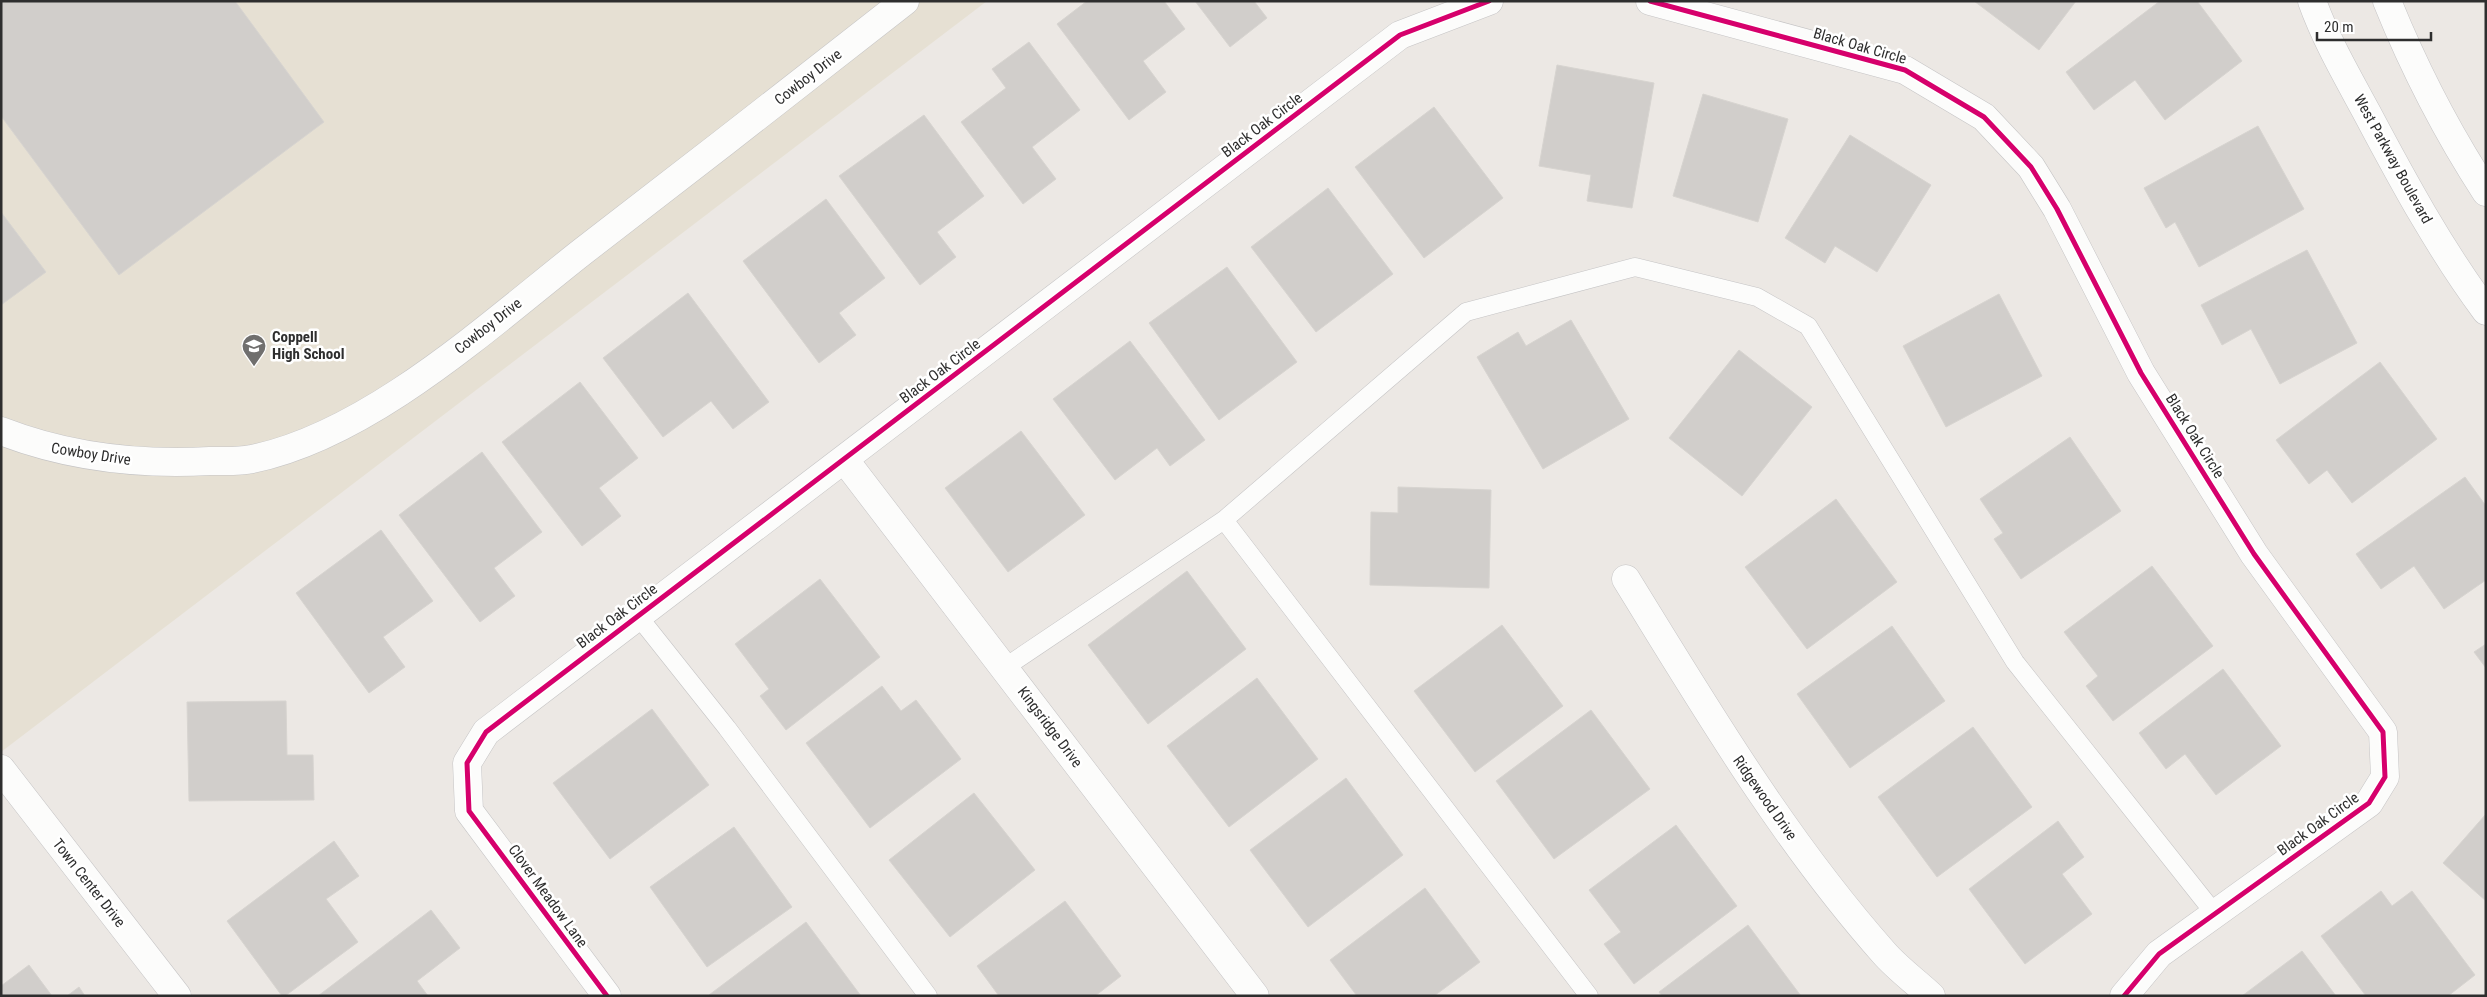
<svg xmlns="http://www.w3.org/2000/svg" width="2487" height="997" font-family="'Roboto Condensed',sans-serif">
	<rect width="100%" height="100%" fill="#ece8e4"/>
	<path fill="#e6e0d3" d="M1,1h986l-986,751z"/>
	<path fill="#d1cecb" stroke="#d7d4d0" d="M1,1h234l89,121 -205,153 -118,-159z
		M1087,1h77l21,28 -42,32 23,31 -37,28 -72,-96z
		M1195,1h59l13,17 -37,29z
		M1974,1h102l-37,49z
		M2160,1h37l45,60 -77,59 -30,-40 -41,30 -28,-38z
		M1029,42l51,68 -48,37 24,32 -33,25 -62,-82 45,-34 -14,-19z
		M1557,65l97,18 -22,125 -45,-7 4,-26 -52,-9z
		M1703,94l85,25 -30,103 -85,-26z
		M1434,107l69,91 -79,60 -69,-91z
		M924,115l60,81 -47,36 19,25 -36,28 -81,-109z
		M2258,126l46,83 -105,58 -24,-45 -9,6 -22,-40z
		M1850,135l81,50 -54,87 -42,-26 -10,17 -40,-25z
		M1328,188l65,86 -77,58 -65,-85z
		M826,199l59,79 -46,35 17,22 -37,28 -76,-102z
		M1,212l45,60 -45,33z
		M2307,250l50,93 -77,41 -29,-55 -29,16 -21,-40z
		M1227,267l70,95 -78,58 -70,-97z
		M688,293l81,109 -36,27 -22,-28 -48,36 -60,-79z
		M1999,294l43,82 -96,51 -43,-81z
		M1571,320l58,99 -86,50 -66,-112 41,-25 8,14z
		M1130,341l75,99 -35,26 -13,-18 -42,32 -62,-81z
		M1739,350l73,57 -70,89 -73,-58z
		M2380,362l57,77 -85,64 -25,-33 -18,14 -33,-44z
		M580,382l58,76 -39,30 22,28 -39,30 -80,-104z
		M1021,431l64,84 -77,57 -63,-84z
		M2070,437l51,74 -100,68 -27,-40 9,-6 -23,-34z
		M482,452l60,80 -48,36 21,28 -35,26 -81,-107z
		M2465,477l21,29v74l-42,29 -30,-43 -33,23 -25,-35z
		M1398,487l93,3 -2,98 -119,-3 1,-73 27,1z
		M1836,499l61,83 -90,67 -62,-82z
		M381,530l52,71 -50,36 22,30 -36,26 -73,-100z
		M2152,566l61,80 -100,75 -27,-35 12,-10 -34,-44z
		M1187,571l59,78 -98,75 -60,-79z
		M820,579l60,78 -94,73 -26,-34 9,-7 -34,-45z
		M1502,625l61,81 -88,66 -61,-81z
		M1892,626l53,75 -95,67 -53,-74z
		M2486,644v24l-12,-16z
		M2223,669l58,77 -65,49 -31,-41 -19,15 -27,-36z
		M1257,678l61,81 -89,68 -62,-81z
		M882,686l19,25 15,-11 45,59 -91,69 -64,-85z
		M286,701l1,54h26l1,45 -125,1 -2,-99z
		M652,709l57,76 -99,74 -57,-76z
		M1591,710l59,79 -96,70 -58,-78z
		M1973,727l59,80 -95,70 -59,-80z
		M1346,778l57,77 -95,72 -58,-77z
		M974,793l61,77 -85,67 -61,-77z
		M2486,814v87l-43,-38z
		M2058,821l26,36 -22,17 30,40 -67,50 -56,-75z
		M1676,825l61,81 -103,78 -30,-40 17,-12 -32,-42z
		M734,827l58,80 -85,60 -57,-80z
		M334,841l25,35 -33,23 32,43 -73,54h-3l-55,-75z
		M1425,888l55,74 -46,34h-77l-27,-36z
		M2381,891l11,15 20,-15 63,84 -27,21h-82l-45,-60z
		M1065,901l56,75 -26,20h-96l-22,-30z
		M431,910l29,38 -43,33 11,15h-110z
		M806,922l55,74h-152v-1z
		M1748,925l53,71h-139l-3,-4z
		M2302,951l34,45h-94z
		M29,965l23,31h-51v-10z
		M79,987l6,9h-18z"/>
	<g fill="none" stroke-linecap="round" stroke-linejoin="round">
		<defs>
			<path id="lane" d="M1224,520l365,476
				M638,616l89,112 201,268
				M1004,668l220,-148 242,-208 169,-45 122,30 51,29 207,336 200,252"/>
			<path id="street" d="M1650,1l255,69 79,47 47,50 26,42 84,164 113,181 129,178 2,45 -16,26 -210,151 -35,42
				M1,431c67,26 137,34 209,30 13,0 29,1 42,-2 118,-24 237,-134 330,-207 108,-83 216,-167 323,-251
				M844,459l411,537
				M1626,579c79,128 157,260 258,374 13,15 32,29 47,43
				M1,769l176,227
				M607,996l-138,-185 -2,-48 19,-31 914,-697 89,-34"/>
			<path id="secondary" d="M2312,1c14,39 35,75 55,112 36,68 73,136 119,198
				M2387,1c27,67 60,131 99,191"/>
		</defs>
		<use href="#lane" stroke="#c5c4c5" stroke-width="19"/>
		<use href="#street" stroke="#c5c4c5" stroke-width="29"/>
		<use href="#secondary" stroke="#c5c4c5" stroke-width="29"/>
		<use href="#lane" stroke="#fcfcfb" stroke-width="18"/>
		<use href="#street" stroke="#fcfcfb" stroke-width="28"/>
		<use href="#secondary" stroke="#fcfcfb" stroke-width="28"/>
		<defs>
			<path id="cycleway" d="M1650,1l255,69 79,47 47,50 26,42 84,164 113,181 129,178 2,45 -16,26 -210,151 -35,42
				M607,996l-138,-185 -2,-48 19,-31 914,-697 89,-34"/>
		</defs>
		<use href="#cycleway" stroke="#fff" stroke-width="8"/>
		<use href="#cycleway" stroke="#d6006c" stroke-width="5"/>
	</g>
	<defs>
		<symbol id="school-pin" viewBox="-11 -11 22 30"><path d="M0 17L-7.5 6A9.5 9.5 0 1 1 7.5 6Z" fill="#706f6e" stroke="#fff"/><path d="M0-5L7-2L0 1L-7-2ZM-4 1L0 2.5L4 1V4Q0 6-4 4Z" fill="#fff"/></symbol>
	</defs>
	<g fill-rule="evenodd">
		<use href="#school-pin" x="240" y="332" width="28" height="38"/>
	</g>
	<g text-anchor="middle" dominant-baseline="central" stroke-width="5" stroke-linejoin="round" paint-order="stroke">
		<g font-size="15" fill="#2e2e2e" stroke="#fff">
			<text transform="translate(1860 46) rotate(16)">Black Oak Circle</text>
			<text transform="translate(808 77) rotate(-38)">Cowboy Drive</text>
			<text transform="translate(1262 125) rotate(-37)">Black Oak Circle</text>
			<text transform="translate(2393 159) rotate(61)">West Parkway Boulevard</text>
			<text transform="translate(488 326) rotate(-38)">Cowboy Drive</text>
			<text transform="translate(940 371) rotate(-37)">Black Oak Circle</text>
			<text transform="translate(2195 436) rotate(58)">Black Oak Circle</text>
			<text transform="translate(91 454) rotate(9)">Cowboy Drive</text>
			<text transform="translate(617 616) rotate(-37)">Black Oak Circle</text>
			<text transform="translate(1050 727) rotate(53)">Kingsridge Drive</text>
			<text transform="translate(1765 798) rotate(55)">Ridgewood Drive</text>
			<text transform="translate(2318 824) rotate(-36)">Black Oak Circle</text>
			<text transform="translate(89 883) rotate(52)">Town Center Drive</text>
			<text transform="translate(548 896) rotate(54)">Clover Meadow Lane</text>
		</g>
		<g font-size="15" font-weight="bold" fill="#2e2e2e" stroke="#fff" text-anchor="start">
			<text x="272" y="337">Coppell<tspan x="272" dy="17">High School</tspan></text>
		</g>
	</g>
	<rect width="2487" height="997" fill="none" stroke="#2e2e2e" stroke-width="5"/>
	<path d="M2317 32v8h114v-8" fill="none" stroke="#2e2e2e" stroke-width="2.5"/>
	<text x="2324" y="32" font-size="15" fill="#2e2e2e" stroke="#ffffff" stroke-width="4" paint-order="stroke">20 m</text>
</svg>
